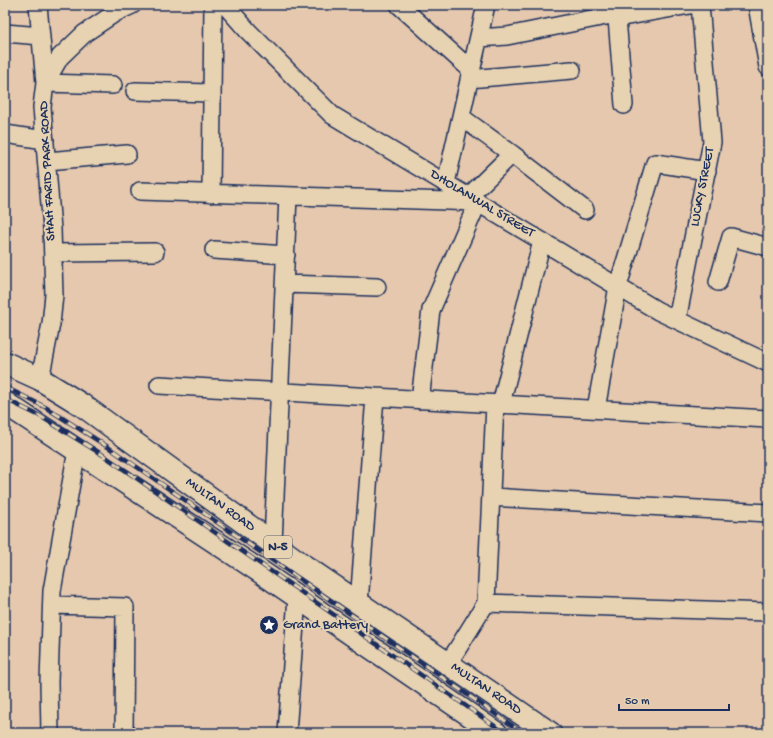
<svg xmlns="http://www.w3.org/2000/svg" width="773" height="738" font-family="'Gochi Hand',sans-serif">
	<rect width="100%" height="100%" fill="#e5c8ad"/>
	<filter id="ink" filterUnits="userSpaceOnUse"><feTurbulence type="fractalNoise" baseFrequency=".025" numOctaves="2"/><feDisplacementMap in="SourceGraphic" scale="8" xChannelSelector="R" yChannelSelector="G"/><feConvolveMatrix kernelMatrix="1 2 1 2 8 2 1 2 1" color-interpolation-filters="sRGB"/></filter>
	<g filter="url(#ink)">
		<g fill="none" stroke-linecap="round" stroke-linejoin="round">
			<defs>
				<path id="minor" d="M38,5l7,78 68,2
					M225,5l23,26 84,84 326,196 110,52
					M399,5l72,65
					M614,5l3,13 7,87
					M757,5l11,62
					M617,18l73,-13
					M5,33l36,3
					M479,38l28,-2 109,-22
					M469,79l103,-9
					M135,91l77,2
					M461,117l51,37
					M5,134l40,6
					M47,161l80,-7
					M446,183l40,-178
					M140,191l338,11 -47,108 -11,90
					M211,194l2,-189
					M469,196l43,-42 73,56
					M214,250l72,5
					M53,253l102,-1
					M718,282l13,-45 37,10
					M285,284l92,3
					M677,320l35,-178 -12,-137
					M40,379l11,-55 3,-29 -2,-66 -10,-122 3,-24 15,-26 25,-24 30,-20 17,-8
					M159,385l609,34
					M501,404l41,-163
					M596,409l22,-123 37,-123 52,8
					M491,497l277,16
					M273,543l15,-347
					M359,603l16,-206
					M486,603l9,-199
					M52,605l73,2 -1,126
					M448,664l38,-61 282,9
					M50,733l-1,-51 3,-91 25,-141
					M287,733l10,-136"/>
				<path id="major" d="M5,363l35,16 42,26 222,161 246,167
					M5,403l253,167 238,163"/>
			</defs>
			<use href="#minor" stroke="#1b2f5e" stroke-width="20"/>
			<use href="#major" stroke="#1b2f5e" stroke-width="25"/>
			<use href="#minor" stroke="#e7d2b1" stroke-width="17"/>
			<use href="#major" stroke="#e7d2b1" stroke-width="22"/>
			<defs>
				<path id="rail" d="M5,387l40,20 63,40 415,286
					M5,399l35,17 63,39 402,278"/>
			</defs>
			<use href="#rail" stroke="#1b2f5e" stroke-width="4.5"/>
			<use href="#rail" stroke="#e7d2b1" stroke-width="3" stroke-dasharray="9" stroke-linecap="butt"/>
		</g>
	</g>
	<defs>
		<symbol id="sight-disc" viewBox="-11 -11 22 22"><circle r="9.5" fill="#1b2f5e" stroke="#e7d2b1"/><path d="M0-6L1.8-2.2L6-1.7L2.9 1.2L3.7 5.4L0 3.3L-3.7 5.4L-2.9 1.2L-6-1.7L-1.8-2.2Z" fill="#fff"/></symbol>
	</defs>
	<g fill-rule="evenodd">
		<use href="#sight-disc" x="258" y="614" width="22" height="22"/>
	</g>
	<g text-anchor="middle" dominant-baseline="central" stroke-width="4" stroke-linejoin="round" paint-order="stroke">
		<rect fill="#e7d2b1" stroke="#586077" stroke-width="1" x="264" y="536" width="28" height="22" rx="3"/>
		<g font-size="13" font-weight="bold" fill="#1b2f5e">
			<text x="278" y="547">N-5</text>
		</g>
		<g font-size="14" fill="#1b2f5e" stroke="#e7d2b1">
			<text transform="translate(48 171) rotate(-93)">SHAH FARID PARK ROAD</text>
			<text transform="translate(703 187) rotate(-79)">LUCKY STREET</text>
			<text transform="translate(482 204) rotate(31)">DHOLANWAL STREET</text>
			<text transform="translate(220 505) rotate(36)">MULTAN ROAD</text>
			<text transform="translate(486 689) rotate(34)">MULTAN ROAD</text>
		</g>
		<g font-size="14" fill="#1b2f5e" stroke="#e7d2b1" text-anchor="start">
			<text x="283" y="625">Grand Battery</text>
		</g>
	</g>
	<rect width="773" height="738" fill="none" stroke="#e7d2b1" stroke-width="20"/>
	<rect x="10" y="10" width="753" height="718" fill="none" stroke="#1b2f5e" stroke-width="1.5" filter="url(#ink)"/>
	<path d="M619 704v6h110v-6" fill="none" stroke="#1b2f5e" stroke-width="2"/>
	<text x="625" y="704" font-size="12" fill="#1b2f5e" stroke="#e7d2b1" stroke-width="3" paint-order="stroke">50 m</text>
</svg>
